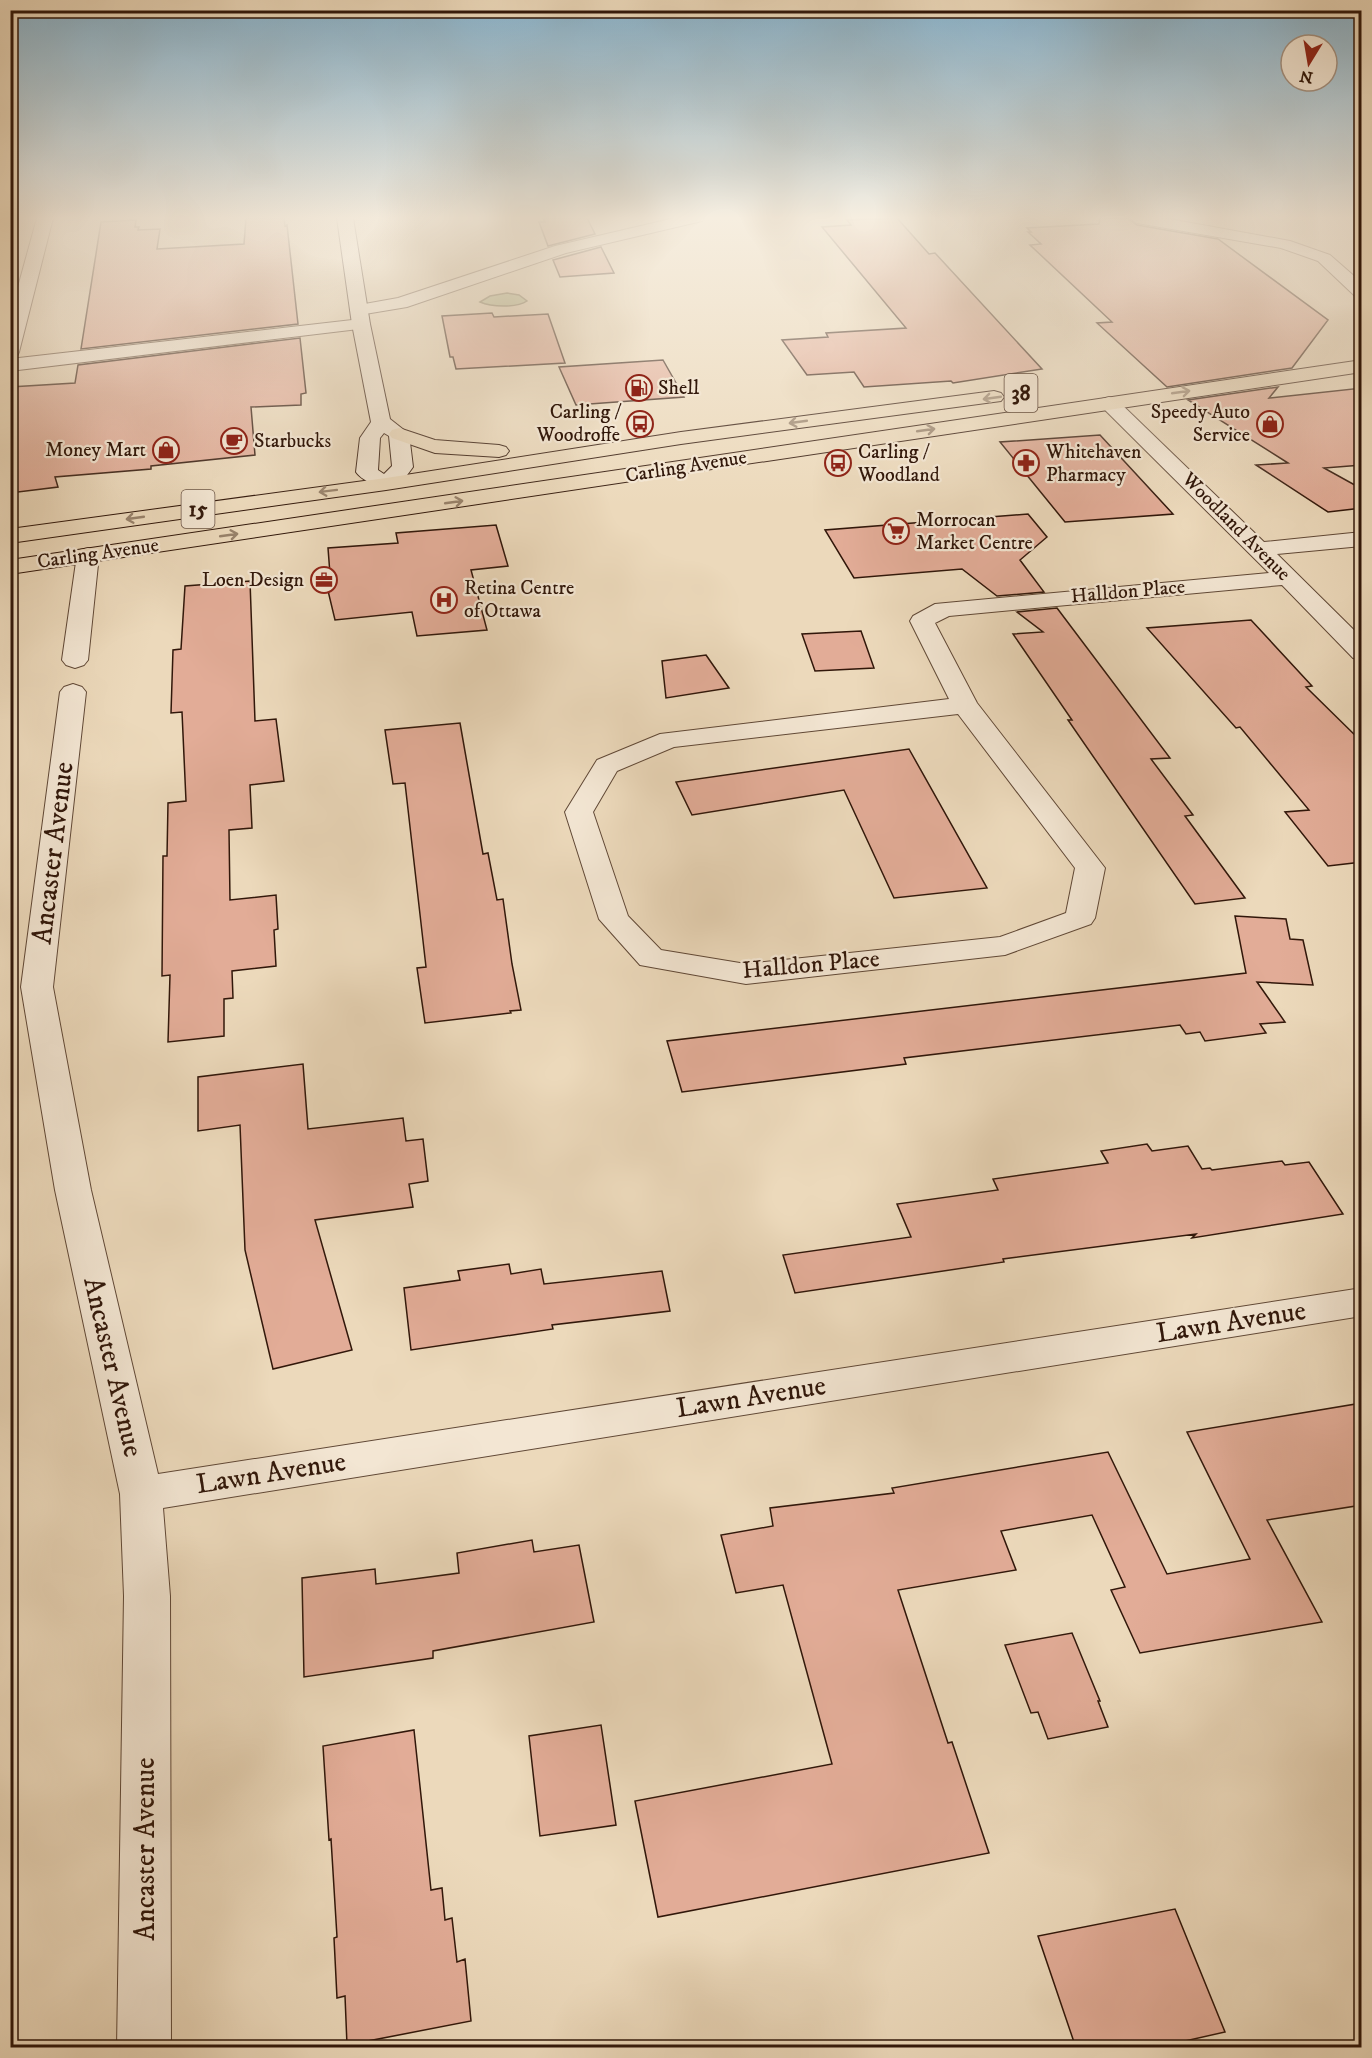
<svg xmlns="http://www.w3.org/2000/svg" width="1372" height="2058" font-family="'IM FELL DW Pica',serif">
	<rect width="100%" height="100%" fill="#ecd9bb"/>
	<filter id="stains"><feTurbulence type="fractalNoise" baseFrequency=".00333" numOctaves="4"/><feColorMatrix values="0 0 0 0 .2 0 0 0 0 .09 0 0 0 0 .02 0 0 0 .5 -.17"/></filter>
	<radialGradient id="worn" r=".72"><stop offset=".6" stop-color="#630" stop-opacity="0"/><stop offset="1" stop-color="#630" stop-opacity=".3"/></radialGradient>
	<path fill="#b7bf90" stroke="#746b4d" stroke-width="1.5" d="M507,293l12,2 8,6c-10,7 -36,6 -47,1l10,-6z"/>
	<path fill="#e2ac97" stroke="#31170a" stroke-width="1.5" d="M246,218h38l1,8 2,-1 11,99 -217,25 20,-127 35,-2 -1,7h4l-1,3 22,-1 -3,20 87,-5z
		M543,218h44l8,16 -47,12 -9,-24h6z
		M897,218l32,36 6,-1 107,116 -89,14 -2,-2 -87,6 -10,-15 -47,3 -25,-35 46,-3 -2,-4 80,-5 -84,-101 29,-2 -4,-5z
		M1100,218h27l10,7 81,14 110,81 -36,48 -125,19 -70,-64 15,-1 -82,-77 11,-1 -13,-12h3l-4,-4 72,-4z
		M601,247l13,26 -54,4 -7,-17z
		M492,313l2,4 54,-3 17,49 -109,6 -3,-12h-3l-8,-41z
		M300,338l6,55 -5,1v11l-50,2 4,48 -104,11v3l-96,8 3,10 -48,6v-106l65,-4 3,-18z
		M663,360l21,37 -108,8 -17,-38z
		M1278,387l-9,11 93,-10v77l-38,3 38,21v19l-34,4 -72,-47 32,-2 -100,-63z
		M1100,435l73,79 -108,8 -65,-80z
		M1028,514l19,23 -27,23 24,32 -47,4 -35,-27 -108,9 -29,-48z
		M496,525l12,41 -37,4 16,60 -70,6 -5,-24 -77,8 -11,-46h6l-2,-26 70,-5 -2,-10z
		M250,581l5,140 21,-2 8,62 -34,4 2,43 -23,2 1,70 46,-5 2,34 -4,1 2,36 -44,5 1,27 -9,1v37l-56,6 2,-67 -8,1 1,-120h4l1,-53 18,-2 -4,-89 -11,1 2,-63 8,-1 4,-63z
		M1057,608l113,150 -19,1 42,56 -8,1 60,82 -50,6 -127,-184h4l-59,-86 30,-2 -26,-20z
		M1251,620l61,66 -6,1 56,55v120l-34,4 -43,-54 24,-2 -69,-83 -4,1 -89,-100z
		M861,631l13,37 -59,3 -13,-37z
		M706,655l23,33 -63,10 -4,-37z
		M460,723l23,131 5,-1 9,47 6,-1 9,65 9,46 -11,1 1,2 -86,10 -8,-55 9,-1 -21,-184 -12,1 -8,-54z
		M909,749l78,139 -93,10 -50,-108 -152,25 -16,-33z
		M1235,916l51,3 4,20 13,1 10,45 -56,-3 28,40 -25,2 6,9 -61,8 -5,-9 -14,2 -6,-9 -276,33 2,6 -224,28 -15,-51 579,-68z
		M303,1064l5,65 95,-11 3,23 17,-2 5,42 -19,3 4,23 -98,13 37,130 -79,19 -28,-119 -5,-125 -42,6v-54z
		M1147,1144l5,7 36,-5 14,23 8,-1 2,2 70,-9 3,4 24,-3 34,52 -151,24 4,-4 -193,25 1,3 -209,31 -12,-38 128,-18 -14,-33 101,-14 -5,-11 115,-16 -7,-12z
		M509,1264l2,10 30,-5 3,15 118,-13 8,40 -118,14 1,4 -142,21 -7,-62 56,-8 -2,-9z
		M1362,1403v102l-95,15 55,102 -182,31 -29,-63 14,-3 -33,-72 -91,16 15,39 -118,20 50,153 4,-1 37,111 -331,64 -23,-116 197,-37 -49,-179 -47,8 -15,-58 52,-9 -3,-18 124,-15 -2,-5 216,-36 59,122 83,-15 -63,-127z
		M532,1540l2,12 45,-7 15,77 -161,29v7l-129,19 -2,-99 73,-9 1,15 83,-11 -2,-20z
		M1072,1633l28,68h-2l10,26 -60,12 -10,-27 -7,1 -26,-68z
		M601,1725l15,100 -76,11 -11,-100z
		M414,1730l17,160 11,-2 3,32 7,-2 5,44 8,-3 6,62 -124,24 -2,-49 -8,2 -3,-60 3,-1 -6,-98 -2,1 -6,-94z
		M1175,1909l50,123 -71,16h-78l-38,-112z"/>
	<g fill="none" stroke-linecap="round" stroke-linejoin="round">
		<defs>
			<path id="street" d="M37,218h16l-34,134 -2,4 -7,1v-41z
				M675,218h29l-2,3 -136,32 -159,54 -48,8 -6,-1 -3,-4 3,-4 6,-1 39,-7 157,-52z
				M1129,218h35l126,23 40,14 32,28v15l-6,-1 -38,-36 -37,-13 -144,-25z
				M361,319l6,1 3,4 -3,4 -357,43v-12z
				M1109,397l7,2 148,143 98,-10v14l-85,8 85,84v22l-9,-2 -71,-73 -333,31 -14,7 42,80 128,165 -10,50 -4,6 -86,31 -259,29 -95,-17 -11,-2 -41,-46 -34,-107 32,-52 63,-26 289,-35 -39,-78 3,-5 22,-12 334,-31 -167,-166 -3,-4 3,-4zM958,714l117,154 -9,45 -66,24 -254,27 -85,-14 -33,-34 -35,-104 24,-41 57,-24z
				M88,548l8,2 3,5 -11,105 -4,5 -9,3 -9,-3 -4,-5 15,-105 3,-5z
				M73,684l9,3 4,5 -33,295 38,203 67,284 1204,-186v28l-1199,192 7,88 1,452h-54l7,-452 -4,-102 -65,-304 -34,-203 39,-295 4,-5z"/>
			<path id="secondary" d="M337,218h16l17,106 20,95 19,15 4,33c-11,16 -23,29 -42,17 -5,-4 -11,-6 -15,-12l4,-34 11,-16 -19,-98zM384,433l5,3 3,30 -8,8 -6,-4 2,-32z"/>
			<path id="primary" d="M1362,360v12l-1352,202v-14z
				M994,391l7,2 3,4 -3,4 -320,43 -295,46 -376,53v-14l376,-51 295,-46z
				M399,428l36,12 64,5 7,2 3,4 -3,4 -7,2 -64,-4 -43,-15 -3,-4 3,-4z"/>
		</defs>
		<use href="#street" stroke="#604836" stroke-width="2"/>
		<use href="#secondary" stroke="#31170a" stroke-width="2"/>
		<use href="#primary" stroke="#31170a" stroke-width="2"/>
		<use href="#street" fill="#f3e6d3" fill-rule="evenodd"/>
		<use href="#secondary" fill="#f3e6d3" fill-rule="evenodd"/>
		<use href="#primary" fill="#ecd9bb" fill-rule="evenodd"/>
	</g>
	<defs><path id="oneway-shaft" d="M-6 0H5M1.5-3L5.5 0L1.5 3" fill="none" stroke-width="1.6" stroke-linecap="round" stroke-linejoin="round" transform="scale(1.5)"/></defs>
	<g stroke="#98826b">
		<use href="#oneway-shaft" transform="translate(1181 392) rotate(-8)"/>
		<use href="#oneway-shaft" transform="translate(992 398) rotate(172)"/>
		<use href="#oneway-shaft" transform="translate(798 422) rotate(172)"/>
		<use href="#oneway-shaft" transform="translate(926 430) rotate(-8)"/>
		<use href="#oneway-shaft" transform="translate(328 491) rotate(173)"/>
		<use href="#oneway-shaft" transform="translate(454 502) rotate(-8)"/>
		<use href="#oneway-shaft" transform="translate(135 518) rotate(172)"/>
		<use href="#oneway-shaft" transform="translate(229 535) rotate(-8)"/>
	</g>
	<linearGradient id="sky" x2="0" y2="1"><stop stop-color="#88b6d2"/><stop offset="0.43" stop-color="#f6eee0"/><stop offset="1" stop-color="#f6eee0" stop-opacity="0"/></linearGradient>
	<rect width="1372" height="506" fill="url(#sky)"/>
	<defs>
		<symbol id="fuel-ring" viewBox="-11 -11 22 22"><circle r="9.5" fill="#f3e6d3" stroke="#8f2418" stroke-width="1.5"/><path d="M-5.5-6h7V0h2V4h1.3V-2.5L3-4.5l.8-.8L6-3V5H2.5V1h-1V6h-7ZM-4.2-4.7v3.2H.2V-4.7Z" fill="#8f2418"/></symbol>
		<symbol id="bus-ring" viewBox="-11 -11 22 22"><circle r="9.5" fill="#f3e6d3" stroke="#8f2418" stroke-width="1.5"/><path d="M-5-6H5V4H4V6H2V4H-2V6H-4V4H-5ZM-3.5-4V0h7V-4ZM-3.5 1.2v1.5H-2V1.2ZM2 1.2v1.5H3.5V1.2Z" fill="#8f2418"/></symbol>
		<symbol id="shop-ring" viewBox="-11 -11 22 22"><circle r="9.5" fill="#f3e6d3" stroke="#8f2418" stroke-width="1.5"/><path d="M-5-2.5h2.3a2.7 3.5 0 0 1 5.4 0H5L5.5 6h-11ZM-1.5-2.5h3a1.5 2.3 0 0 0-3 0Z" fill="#8f2418"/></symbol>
		<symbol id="cafe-ring" viewBox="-11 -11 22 22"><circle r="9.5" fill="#f3e6d3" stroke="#8f2418" stroke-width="1.5"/><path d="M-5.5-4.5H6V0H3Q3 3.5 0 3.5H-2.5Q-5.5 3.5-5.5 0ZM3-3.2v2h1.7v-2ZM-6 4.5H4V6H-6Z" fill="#8f2418"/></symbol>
		<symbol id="pharmacy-ring" viewBox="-11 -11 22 22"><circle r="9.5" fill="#f3e6d3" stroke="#8f2418" stroke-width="1.5"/><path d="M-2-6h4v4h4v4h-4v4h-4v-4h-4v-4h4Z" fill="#8f2418"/></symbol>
		<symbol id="supermarket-ring" viewBox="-11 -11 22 22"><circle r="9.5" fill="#f3e6d3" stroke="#8f2418" stroke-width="1.5"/><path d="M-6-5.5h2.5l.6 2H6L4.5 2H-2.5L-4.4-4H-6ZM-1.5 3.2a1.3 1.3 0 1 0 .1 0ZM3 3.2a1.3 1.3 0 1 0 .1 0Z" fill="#8f2418"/></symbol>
		<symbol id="office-ring" viewBox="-11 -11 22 22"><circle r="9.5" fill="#f3e6d3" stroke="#8f2418" stroke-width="1.5"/><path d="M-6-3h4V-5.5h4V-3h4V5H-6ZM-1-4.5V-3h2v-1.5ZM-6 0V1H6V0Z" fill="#8f2418"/></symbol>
		<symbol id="hospital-ring" viewBox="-11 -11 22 22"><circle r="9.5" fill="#f3e6d3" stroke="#8f2418" stroke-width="1.5"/><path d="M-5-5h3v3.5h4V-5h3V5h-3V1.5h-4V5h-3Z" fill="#8f2418"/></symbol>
	</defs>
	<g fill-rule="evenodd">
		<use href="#fuel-ring" x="624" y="373" width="30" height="30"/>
		<use href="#bus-ring" x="625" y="409" width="30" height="30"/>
		<use href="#shop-ring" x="1255" y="409" width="30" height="30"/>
		<use href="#cafe-ring" x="219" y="426" width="30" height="30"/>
		<use href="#shop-ring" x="151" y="435" width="30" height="30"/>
		<use href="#bus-ring" x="823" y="448" width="30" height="30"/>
		<use href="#pharmacy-ring" x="1011" y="448" width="30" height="30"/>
		<use href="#supermarket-ring" x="881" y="516" width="30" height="30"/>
		<use href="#office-ring" x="309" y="565" width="30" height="30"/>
		<use href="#hospital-ring" x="429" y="585" width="30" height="30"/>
	</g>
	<g text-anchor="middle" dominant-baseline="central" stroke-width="4.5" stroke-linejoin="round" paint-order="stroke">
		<g font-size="20" fill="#31170a" stroke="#f3e6d3" text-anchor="start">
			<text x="658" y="388">Shell</text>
			<text x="620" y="412" text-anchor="end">Carling /<tspan x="620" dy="23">Woodroffe</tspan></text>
			<text x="1250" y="412" text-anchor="end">Speedy Auto<tspan x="1250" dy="23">Service</tspan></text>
			<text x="254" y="441">Starbucks</text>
			<text x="146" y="450" text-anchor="end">Money Mart</text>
			<text x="858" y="452">Carling /<tspan x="858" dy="23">Woodland</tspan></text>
			<text x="1046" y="452">Whitehaven<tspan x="1046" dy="23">Pharmacy</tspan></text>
			<text x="916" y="520">Morrocan<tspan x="916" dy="23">Market Centre</tspan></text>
			<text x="304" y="580" text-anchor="end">Loen Design</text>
			<text x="464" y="588">Retina Centre<tspan x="464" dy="23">of Ottawa</tspan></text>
		</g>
		<g font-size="20" fill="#31170a" stroke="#f3e6d3">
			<text transform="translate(686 467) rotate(-9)">Carling Avenue</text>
			<text transform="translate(1236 527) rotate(45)">Woodland Avenue</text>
			<text transform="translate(98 554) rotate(-8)">Carling Avenue</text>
			<text transform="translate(1128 592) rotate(-5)">Halldon Place</text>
		</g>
		<g fill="#f3e6d3" stroke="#6b5546" stroke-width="1.5">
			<rect x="1004.5" y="374" width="33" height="38" rx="4.5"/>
			<rect x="181.5" y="490" width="33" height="38" rx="4.5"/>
		</g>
		<g font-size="22" font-weight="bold" fill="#31170a">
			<text x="1021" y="393">38</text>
			<text x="198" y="509">15</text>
		</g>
		<g font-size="24" fill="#31170a" stroke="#f3e6d3">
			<text transform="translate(811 965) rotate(-5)">Halldon Place</text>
		</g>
		<g font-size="28" fill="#31170a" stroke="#f3e6d3">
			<text transform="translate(53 853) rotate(-83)">Ancaster Avenue</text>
			<text transform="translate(1231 1322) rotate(-9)">Lawn Avenue</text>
			<text transform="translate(113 1367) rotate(77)">Ancaster Avenue</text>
			<text transform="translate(751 1397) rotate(-9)">Lawn Avenue</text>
			<text transform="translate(271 1473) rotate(-9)">Lawn Avenue</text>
			<text transform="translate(145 1849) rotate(-90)">Ancaster Avenue</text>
		</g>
	</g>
	<rect width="1372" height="2058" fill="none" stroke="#ecd9bb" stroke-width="36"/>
	<rect x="12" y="12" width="1348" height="2034" fill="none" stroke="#31170a" stroke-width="3"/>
	<rect x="18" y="18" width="1336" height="2022" fill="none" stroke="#31170a" stroke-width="1.5"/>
	<g transform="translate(1309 63) rotate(191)"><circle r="28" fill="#f3e6d3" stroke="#a59383" stroke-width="1.5"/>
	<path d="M0-4.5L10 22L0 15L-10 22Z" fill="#8f2418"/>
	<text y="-9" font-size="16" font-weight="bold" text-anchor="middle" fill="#31170a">N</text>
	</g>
	<rect width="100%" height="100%" filter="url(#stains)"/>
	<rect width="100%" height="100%" fill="url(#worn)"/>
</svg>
